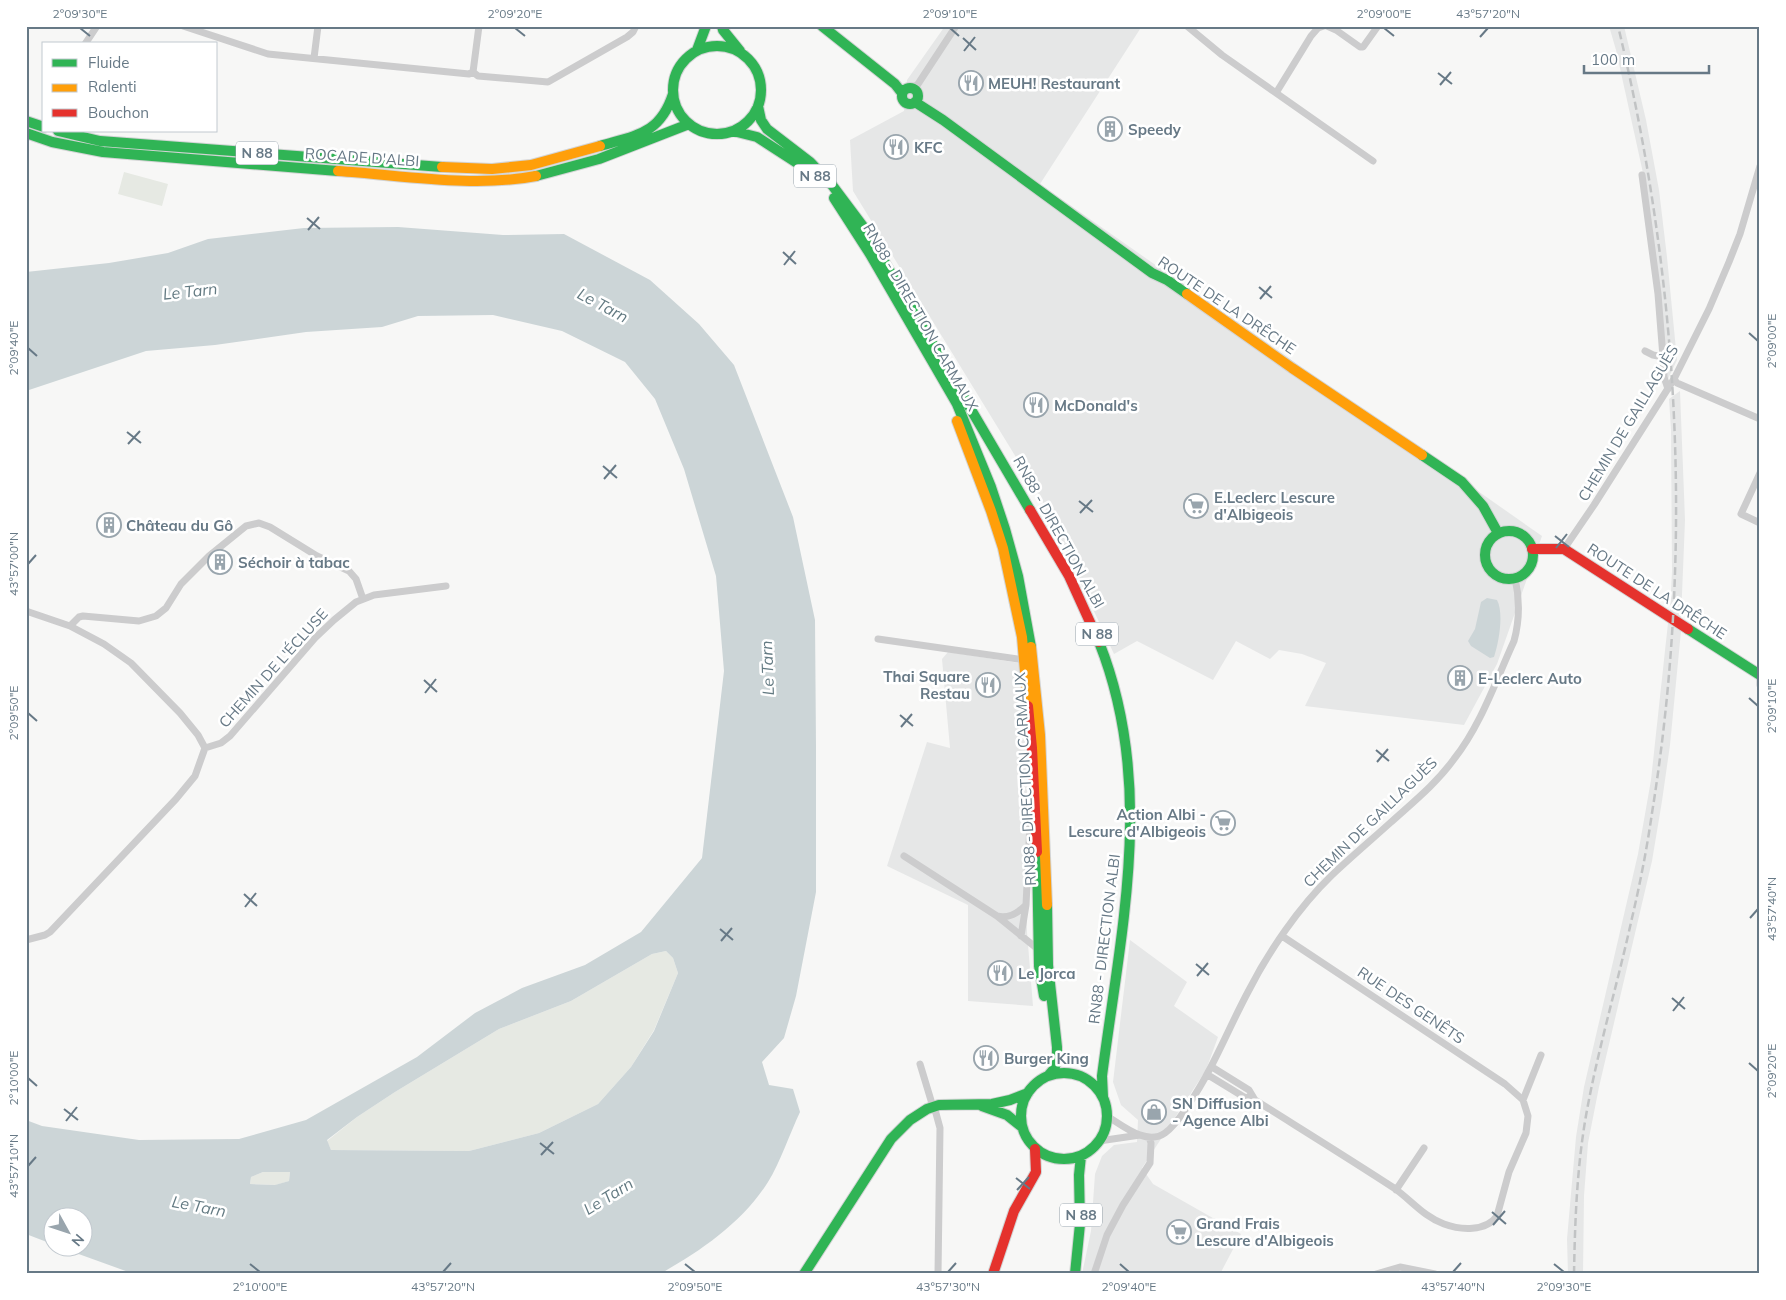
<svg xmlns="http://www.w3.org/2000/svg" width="1786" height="1300" font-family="Mulish,sans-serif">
	<rect width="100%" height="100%" fill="#f7f7f6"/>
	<path fill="#e6e7e7" d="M945,26h197l-102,158 502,352 -45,128 -33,61 -159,-19 21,-43 -24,-9 -23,-4 -9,9 -34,-18 -23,39 -76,-39 -23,13 -73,-156 -188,-307 -3,-51 54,-29 3,-31z
		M1609,26h15l22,94 13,70 8,67 10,103 -10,21 -24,-208 -27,-123z
		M1680,391l5,129 -4,99 -11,-8 2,-40 -1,-141 -2,-31z
		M1668,623l13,8 -11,114 -8,56 -10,60 -53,226 -11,56 -4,53 -1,78h-15l-1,-35 9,-102 8,-50 54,-233 13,-74z
		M948,652l71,11 8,103v166l6,74 -65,-5v-96l-81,-39 40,-124 23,6 -8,-89z
		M1130,940l57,42 -13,24 44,31 -12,33 -64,98 11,16 88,50 -21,40h-138l9,-43 4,-57 7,-18 12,-11 23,-3 1,-22 -17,-15 -8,-23z"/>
	<path fill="#e6e9e3" d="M124,172l44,12 -6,22 -44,-12z
		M666,951l7,7 5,15 -24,57 -23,37 -33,37 -59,29 -70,18 -138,-1 -4,-9 30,-24 38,-25 104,-63 72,-28 81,-47z
		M263,1172h27l-1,9 -13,4 -26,-1 1,-7z"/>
	<path fill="#ccd5d7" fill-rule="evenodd" d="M398,227l105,8 61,-1 86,46 49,44 35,41 59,152 22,103 1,127v145l-20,104 -12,42 -22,24 7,23 24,4 7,23c-10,21 -20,51 -32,70 -25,40 -67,69 -108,92h-526l-72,-26h20v-30h-30v26l-26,-10v-114l16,6 97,14 100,-1 67,-19 111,-63 58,-44 47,-25 63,-23 56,-33 61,-74 22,-187 -8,-95 -32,-107 -29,-70 -30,-37 -63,-31 -69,-16 -75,1 -36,11 -76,5 -91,13 -69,6 -120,40v-119l83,-9 59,-10 40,-14 96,-11zM666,951l7,7 5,15 -24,58 -23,36 -33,37 -59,29 -70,18 -138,-1 -4,-10 30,-23 38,-25 104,-63 72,-28 81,-47zM263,1172h27l-1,9 -14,4 -25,-1 1,-7z
		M1487,598l10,2c7,13 2,42 -3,57l-4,1 -19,-12 -3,-5 7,-12 6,-27z"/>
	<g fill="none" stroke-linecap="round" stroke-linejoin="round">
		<defs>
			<path id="fast" d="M722,26l1,4 17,21
				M822,26l73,58 7,9
				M673 90a44 44 0 1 1 88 0a44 44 0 1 1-88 0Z
				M697,50l9,-24
				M902 96a8 8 0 1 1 16 0a8 8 0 1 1-16 0Z
				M915,102l28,18 209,153 15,7 20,14
				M758,106l3,14 6,9 43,33 22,23 33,44 165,281
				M26,121l18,6
				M58,131l42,10 342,26
				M733,131l24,6 51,33
				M26,133l26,9 51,10 235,19
				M600,146c37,-11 60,-12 73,-52
				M536,176l63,-17 90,-35
				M834,198l36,56 87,150 34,83 14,42 13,47 13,71
				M1422,455l40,27 21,24 15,27
				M1485 555a24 24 0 1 1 48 0a24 24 0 1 1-48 0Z
				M1688,629l72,46
				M1099,642c57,143 22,287 3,434l1,21
				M1037,852l2,114 5,30
				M1047,905l1,60 9,82v14l-3,8 -6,7
				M1021 1116a43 43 0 1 1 86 0a43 43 0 1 1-86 0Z
				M982,1106l25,9 15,12
				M804,1274l87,-135 19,-19 17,-11 12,-4 53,-1 18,-4 18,-7
				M1075,1274l5,-50 -1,-49 2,-19"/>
			<path id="slow" d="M442,167l50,2 39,-4 69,-19
				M338,171c63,4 136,17 198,5
				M1187,294l105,74 130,87
				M957,421l34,90 12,37 19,89 6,69
				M1031,647l9,88 7,170"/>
			<path id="jam" d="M1030,510l39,66 30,66
				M1532,549h32l124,80
				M1028,706l4,42 5,104
				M993,1274l21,-63 22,-39 -1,-23"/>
		</defs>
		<use href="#fast" stroke="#d3d4d5" stroke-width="12"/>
		<use href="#slow" stroke="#d3d4d5" stroke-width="12"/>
		<use href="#jam" stroke="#d3d4d5" stroke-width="12"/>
		<path stroke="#cccccd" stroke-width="7" d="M183,26l85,28 201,20 4,-2
			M1187,26l35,29 151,106
			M1327,26l9,4 24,17h3l15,-21
			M85,44l12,-18
			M314,58l4,-32
			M473,72l5,4 70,6 79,-45 6,-5 3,-6
			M473,72l6,-46
			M913,88l5,-4 38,-58
			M1276,93l35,-57 7,-8 6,-2
			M1642,175l16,119 5,63
			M1645,351l8,4 10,2 1,20 4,12
			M1674,379l3,4 83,36
			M1760,473l-19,41 19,9
			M1564,549l30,-44 80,-126 35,-70 20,-47 11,-28 20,-68
			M26,611l44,15 9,-9 4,-1 56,5 17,-5 10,-8 15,-24 28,-28 37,-30 13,-3 11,4 47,29 32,15 7,8 7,20
			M878,639l147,21
			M1760,680v5
			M205,748l16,-5 9,-7 85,-98 19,-18 22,-18 18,-7 72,-9
			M904,856l93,60 42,34
			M997,916c11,3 21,-3 29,-11l4,-81
			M1021,936l5,-31
			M26,940l19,-5 5,-3 126,-133 19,-23 10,-28 -7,-13 -18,-22 -49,-50 -27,-19 -34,-18
			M920,1064l13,43
			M1208,1075l36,22 11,3 -6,-10 -37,-23
			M1255,1100c46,29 93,58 139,88 17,12 30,29 50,36 16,6 42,8 53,-8l12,-44 17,-39 2,-17 -5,-16 -18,-16 -223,-148
			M1523,1100l18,-45
			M934,1106l6,22 -2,146
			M1107,1116c16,10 40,30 58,17 11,-8 17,-19 24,-29 25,-37 39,-75 60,-114 20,-39 50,-83 82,-114 19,-18 39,-35 59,-53 22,-20 46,-39 64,-64 27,-34 42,-79 60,-118 6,-22 6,-41 1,-63
			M1099,1141l41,-6
			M1396,1190l28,-42
			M1094,1274l13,-39 16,-30 27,-42 1,-20 -2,-6
			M1376,1274l24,-7 35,7"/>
		<use href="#fast" stroke="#30b455" stroke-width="10"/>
		<use href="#slow" stroke="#ff9f0a" stroke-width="10"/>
		<use href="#jam" stroke="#e5322d" stroke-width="10"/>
		<path stroke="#c1c3c4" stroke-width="2.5" stroke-dasharray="8 4" stroke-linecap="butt" d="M1574,1274c1,-55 3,-110 13,-164 12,-65 31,-128 45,-192 8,-34 15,-70 20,-105 42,-262 28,-530 -34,-787"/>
	</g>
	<path fill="none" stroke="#677986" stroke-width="2" d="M80,28l10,8M515,28l10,8M950,28l9,8M1384,28l10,8M1480,37l8,-9M963,38l13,12M964,51l11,-14M1438,73l14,11M1440,85l11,-13M307,218l13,11M308,230l11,-13M783,252l13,12M784,265l11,-14M1259,287l13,11M1260,299l11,-13M1749,333l9,8M28,348l9,8M127,432l14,11M128,444l12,-13M603,466l14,12M604,479l12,-14M1079,501l14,11M1080,513l12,-13M1555,536l14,11M1556,548l11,-14M28,564l8,-9M424,680l13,12M425,693l11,-14M1749,698l9,8M28,713l9,8M900,715l13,11M901,727l11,-13M1376,750l13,11M1377,762l11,-13M244,894l13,12M245,907l11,-14M1750,918l8,-9M720,929l13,11M721,941l11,-13M1196,964l13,11M1197,976l11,-13M1672,998l13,11M1673,1011l11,-14M1749,1063l9,8M28,1078l9,8M64,1109l14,11M66,1121l11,-14M540,1143l14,11M541,1155l12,-13M28,1166l8,-9M1016,1178l14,11M1017,1190l12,-13M1492,1212l14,12M1493,1225l12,-14M250,1264l10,8M685,1264l10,8M1120,1264l9,8M1554,1264l10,8M443,1272l8,-9M948,1272l8,-9M1453,1272l8,-9"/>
	<defs>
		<symbol id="restaurant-ring" viewBox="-11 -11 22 22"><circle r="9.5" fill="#fff" stroke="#99a5ad" stroke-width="1.5"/><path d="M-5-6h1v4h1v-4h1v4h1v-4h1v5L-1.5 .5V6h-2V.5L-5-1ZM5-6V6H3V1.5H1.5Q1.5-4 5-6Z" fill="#99a5ad"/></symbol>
		<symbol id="building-ring" viewBox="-11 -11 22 22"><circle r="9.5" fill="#fff" stroke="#99a5ad" stroke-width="1.5"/><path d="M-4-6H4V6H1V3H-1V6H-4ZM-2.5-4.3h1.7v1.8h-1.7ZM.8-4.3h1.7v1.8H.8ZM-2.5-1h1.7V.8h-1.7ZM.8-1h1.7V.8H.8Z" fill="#99a5ad"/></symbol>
		<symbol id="supermarket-ring" viewBox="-11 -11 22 22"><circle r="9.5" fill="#fff" stroke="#99a5ad" stroke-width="1.5"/><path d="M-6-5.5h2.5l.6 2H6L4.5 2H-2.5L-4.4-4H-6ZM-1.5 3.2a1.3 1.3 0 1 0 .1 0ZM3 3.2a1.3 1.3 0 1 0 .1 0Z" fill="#99a5ad"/></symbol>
		<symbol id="shop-ring" viewBox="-11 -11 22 22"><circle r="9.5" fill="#fff" stroke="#99a5ad" stroke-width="1.5"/><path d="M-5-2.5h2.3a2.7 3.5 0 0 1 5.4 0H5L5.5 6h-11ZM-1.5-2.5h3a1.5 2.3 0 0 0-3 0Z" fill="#99a5ad"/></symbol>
	</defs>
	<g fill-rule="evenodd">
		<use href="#restaurant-ring" x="957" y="69" width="28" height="28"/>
		<use href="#building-ring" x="1096" y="115" width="28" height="28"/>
		<use href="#restaurant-ring" x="882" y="133" width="28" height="28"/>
		<use href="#restaurant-ring" x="1022" y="391" width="28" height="28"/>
		<use href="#supermarket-ring" x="1182" y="492" width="28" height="28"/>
		<use href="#building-ring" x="95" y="511" width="28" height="28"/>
		<use href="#building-ring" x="206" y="548" width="28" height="28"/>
		<use href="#building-ring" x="1446" y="664" width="28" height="28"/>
		<use href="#restaurant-ring" x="974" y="671" width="28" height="28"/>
		<use href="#supermarket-ring" x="1209" y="809" width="28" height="28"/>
		<use href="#restaurant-ring" x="986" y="959" width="28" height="28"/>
		<use href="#restaurant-ring" x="972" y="1044" width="28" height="28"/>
		<use href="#shop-ring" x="1140" y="1098" width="28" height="28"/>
		<use href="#supermarket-ring" x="1165" y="1218" width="28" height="28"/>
	</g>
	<g text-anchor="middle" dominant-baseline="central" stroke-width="5" stroke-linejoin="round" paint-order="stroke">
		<g fill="#fff" stroke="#95a1aa" stroke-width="1">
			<rect x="236" y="141.5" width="42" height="23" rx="4"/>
			<rect x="794" y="164.5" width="42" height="23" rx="4"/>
			<rect x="1076" y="622.5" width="42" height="23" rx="4"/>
			<rect x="1060" y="1203.5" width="42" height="23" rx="4"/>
		</g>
		<g font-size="14" font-weight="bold" fill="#677986">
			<text x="257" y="153">N 88</text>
			<text x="815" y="176">N 88</text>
			<text x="1097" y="634">N 88</text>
			<text x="1081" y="1215">N 88</text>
		</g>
		<g font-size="15" font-weight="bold" fill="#677986" stroke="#fff" text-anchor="start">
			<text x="988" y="83">MEUH! Restaurant</text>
			<text x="1128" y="129">Speedy</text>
			<text x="914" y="147">KFC</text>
			<text x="1054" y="405">McDonald's</text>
			<text x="1214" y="497">E.Leclerc Lescure<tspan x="1214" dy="17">d'Albigeois</tspan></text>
			<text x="126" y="525">Château du Gô</text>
			<text x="238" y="562">Séchoir à tabac</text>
			<text x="970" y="676" text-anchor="end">Thai Square<tspan x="970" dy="17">Restau</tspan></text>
			<text x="1478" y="678">E-Leclerc Auto</text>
			<text x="1206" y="814" text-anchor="end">Action Albi -<tspan x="1206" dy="17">Lescure d'Albigeois</tspan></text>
			<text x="1018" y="973">Le Jorca</text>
			<text x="1004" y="1058">Burger King</text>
			<text x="1172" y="1103">SN Diffusion<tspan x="1172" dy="17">- Agence Albi</tspan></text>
			<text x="1196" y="1223">Grand Frais<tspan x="1196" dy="17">Lescure d'Albigeois</tspan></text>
		</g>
		<g font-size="15" fill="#677986" stroke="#fff">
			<text transform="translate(362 157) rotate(4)">ROCADE D'ALBI</text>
			<text transform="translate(1227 305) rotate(34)">ROUTE DE LA DRÊCHE</text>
			<text transform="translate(921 317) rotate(60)">RN88 - DIRECTION CARMAUX</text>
			<text transform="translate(1628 423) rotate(-59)">CHEMIN DE GAILLAGUÈS</text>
			<text transform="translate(1059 532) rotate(61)">RN88 - DIRECTION ALBI</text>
			<text transform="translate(1657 591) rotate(33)">ROUTE DE LA DRÊCHE</text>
			<text transform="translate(273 668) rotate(-48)">CHEMIN DE L'ÉCLUSE</text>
			<text transform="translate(1025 779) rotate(-93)">RN88 - DIRECTION CARMAUX</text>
			<text transform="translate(1370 822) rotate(-44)">CHEMIN DE GAILLAGUÈS</text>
			<text transform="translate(1104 939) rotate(-83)">RN88 - DIRECTION ALBI</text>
			<text transform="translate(1411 1005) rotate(34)">RUE DES GENÊTS</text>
		</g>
		<g font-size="16" font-style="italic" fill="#637a82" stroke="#fff">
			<text transform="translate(190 291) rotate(-6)">Le Tarn</text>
			<text transform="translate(603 305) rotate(28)">Le Tarn</text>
			<text transform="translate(767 668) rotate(-92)">Le Tarn</text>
			<text transform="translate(608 1196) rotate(-32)">Le Tarn</text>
			<text transform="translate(199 1206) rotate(11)">Le Tarn</text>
		</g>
	</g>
	<rect width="1786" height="1300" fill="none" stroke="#ffffff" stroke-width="55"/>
	<rect x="42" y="42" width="175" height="90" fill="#ffffff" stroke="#c2c9cf"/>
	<rect x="52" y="59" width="25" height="8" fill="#30b455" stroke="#c2c9cf"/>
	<text x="88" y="68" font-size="15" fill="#677986">Fluide</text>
	<rect x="52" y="84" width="25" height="8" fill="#ff9f0a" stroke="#c2c9cf"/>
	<text x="88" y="92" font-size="15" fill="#677986">Ralenti</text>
	<rect x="52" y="109" width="25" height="8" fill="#e5322d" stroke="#c2c9cf"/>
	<text x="88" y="118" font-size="15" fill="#677986">Bouchon</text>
	<g transform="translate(68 1232) rotate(130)"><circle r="24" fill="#ffffff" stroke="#c2c9cf"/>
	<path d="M0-4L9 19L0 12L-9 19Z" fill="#99a5ad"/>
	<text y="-8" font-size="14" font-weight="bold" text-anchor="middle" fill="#677986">N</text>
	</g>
	<path d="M1584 65v8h125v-8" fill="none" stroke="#677986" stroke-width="2.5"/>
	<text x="1591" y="65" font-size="15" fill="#677986" stroke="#ffffff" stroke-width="4" paint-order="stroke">100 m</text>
	<rect x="28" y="28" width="1730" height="1244" fill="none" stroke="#677986" stroke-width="2"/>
	<g font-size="12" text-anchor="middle" fill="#677986">
		<text x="80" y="18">2°09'30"E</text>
		<text x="515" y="18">2°09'20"E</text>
		<text x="950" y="18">2°09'10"E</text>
		<text x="1384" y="18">2°09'00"E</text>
		<text x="1488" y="18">43°57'20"N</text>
		<text transform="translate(1772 341) rotate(-90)" y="4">2°09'00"E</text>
		<text transform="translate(14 348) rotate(-90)" y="4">2°09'40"E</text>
		<text transform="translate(14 564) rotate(-90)" y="4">43°57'00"N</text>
		<text transform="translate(1772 706) rotate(-90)" y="4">2°09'10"E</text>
		<text transform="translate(14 713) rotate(-90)" y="4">2°09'50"E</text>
		<text transform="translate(1772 909) rotate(-90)" y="4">43°57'40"N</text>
		<text transform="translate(1772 1071) rotate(-90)" y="4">2°09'20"E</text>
		<text transform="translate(14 1078) rotate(-90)" y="4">2°10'00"E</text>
		<text transform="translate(14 1166) rotate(-90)" y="4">43°57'10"N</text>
		<text x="260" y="1291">2°10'00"E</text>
		<text x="443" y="1291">43°57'20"N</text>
		<text x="695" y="1291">2°09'50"E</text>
		<text x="948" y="1291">43°57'30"N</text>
		<text x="1129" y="1291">2°09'40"E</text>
		<text x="1453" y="1291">43°57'40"N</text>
		<text x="1564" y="1291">2°09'30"E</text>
	</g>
</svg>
